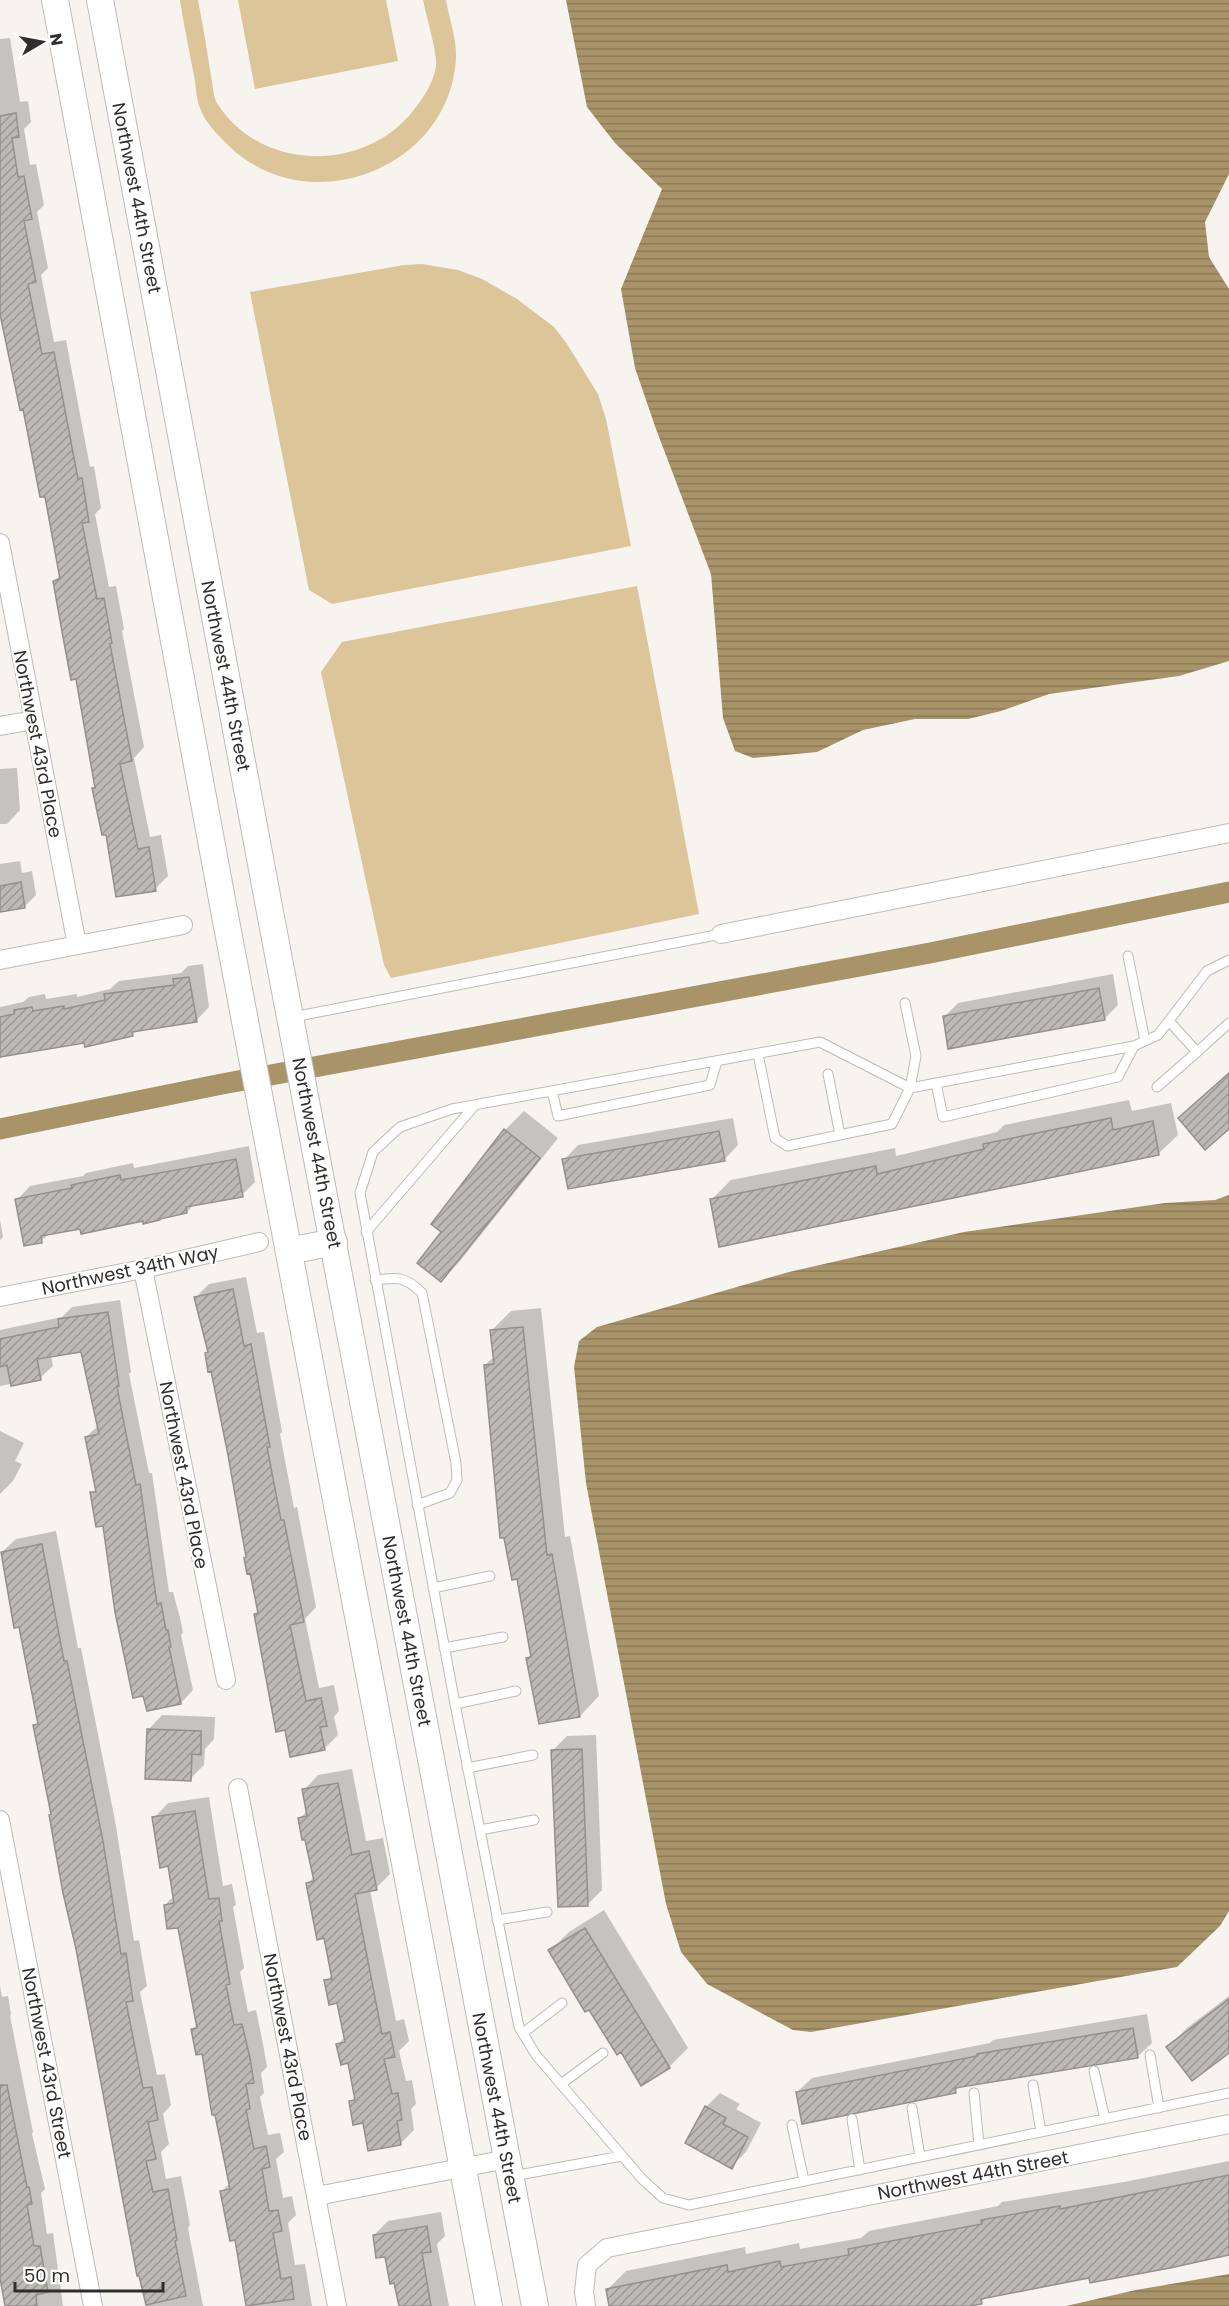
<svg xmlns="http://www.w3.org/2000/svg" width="1229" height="2306" font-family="Poppins,sans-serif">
	<defs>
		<pattern id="water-rules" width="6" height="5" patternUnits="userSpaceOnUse" patternTransform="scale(1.5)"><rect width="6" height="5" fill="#a99469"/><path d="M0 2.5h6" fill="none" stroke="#8a7957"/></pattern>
		<pattern id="building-hatch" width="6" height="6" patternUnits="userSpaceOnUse" patternTransform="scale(1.5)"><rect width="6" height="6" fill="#bdbab5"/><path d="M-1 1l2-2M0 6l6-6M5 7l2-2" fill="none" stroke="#9a9893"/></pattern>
	</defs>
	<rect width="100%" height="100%" fill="#f7f4ef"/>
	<path fill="#dbc599" d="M180,0h18c5,25 9,51 13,76 2,9 2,20 6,27 43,69 147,70 196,8 10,-12 20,-28 23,-44 2,-12 -10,-52 -13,-67h23c3,18 11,40 10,58 -6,111 -147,164 -226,89 -11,-11 -25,-24 -30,-39 -4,-10 -4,-22 -6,-32 -5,-25 -10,-51 -14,-76z
		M238,0h148l12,61 -143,28z
		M422,264l36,6 24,9 35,20 37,28 13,17 31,50 8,25 25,127 -299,58 -23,-14 -59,-298 154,-27z
		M637,586l62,328 -308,64 -7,-13 -63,-293 21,-30z"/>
	<path fill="url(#water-rules)" d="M566,0h663v174l-24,48 4,35 20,32v372l-50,15 -130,18 -48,17 -33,8h-53l-52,11 -46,22 -64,6 -18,-7 -12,-33 -12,-144 -55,-145 -21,-61 -14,-79 41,-100 -47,-46 -28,-36z
		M1229,1195v716l-9,15 -43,41 -366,65 -18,-2 -86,-46 -26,-32 -15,-48 -80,-421 -12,-116 5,-26 18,-14 192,-55 175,-40 201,-29 50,-3z
		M1229,2274v32h-163l70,-16z"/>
	<path fill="#0003" d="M10,38l10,64 8,-1 3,21 -7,7 6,36 6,-1 8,41 -7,7 11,56 -7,7 13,67 12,-2 24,127 4,-1 7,42 -6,6 14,73 7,-1 8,43 -2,2 22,116 -10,11 16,79 11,-2 7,41 -13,13 -48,-56 -13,-44 2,-3 -9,-61 -33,-144 6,-6 -14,-80 -46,-189v-267z
		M17,768l3,42 -13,14h-7v-55z
		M20,861l2,12 10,-2 4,24 -12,12 -24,4v-47z
		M203,964l6,43 -13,14 -59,9 -5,5 -121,19 -11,4v-51l23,-5 6,-5 16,-3 1,5 31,-5v3l33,-8 9,-8 62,-8 7,-7z
		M1113,974l5,31 -14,14 -160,-2 14,-14z
		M1129,1100l3,11 39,-8 7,32 -20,19 -446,45 19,-19 164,-32 1,8 101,-24 7,-7z
		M524,1111l34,27 -98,123 -19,19 64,-150z
		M733,1118l5,27 -14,15h-160l14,-15z
		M249,1146l6,36 -13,13 -48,9 -7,8 -137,21 -9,8 -24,-41 13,-14 53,-10 3,-3 47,-10 1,5z
		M0,1220l3,17 -3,3z
		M246,1277l11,56 7,-1 18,100 -2,2 14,74 3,-1 19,100 -11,12 14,69 15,-3 5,26 -5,6 4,18 -14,14 -68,-134 3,-3 -47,-243 -6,-16 3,-2 -13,-54 13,-13z
		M120,1300l11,72 -2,2 20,99h3l17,119h4l7,26 3,15 -2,2 12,55 -12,13 -89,-210 5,-5 -11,-51 12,-11 -16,-76 -31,5 2,11 -13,12 -40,8v-56l62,-13 10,-10z
		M541,1308l24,229 5,-1 29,160 -19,20 -53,-58 5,-4 -47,-289 10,-9 -3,-26 19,-19z
		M0,1431l24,12 -9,18 7,3 -9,17 -13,13z
		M56,1531l22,117h3l35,178 18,115 5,-1 8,46 -7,6 17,83 8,-1 6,31 -8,9 6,30 -8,8 5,27 15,-3 9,49 -2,3 15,78h-56l-112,-581 4,-4 -19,-96 -18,-73 14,-13z
		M162,1715l53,2 -1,22 -9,10 -1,16 -14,14 -42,-49z
		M596,1735l6,155 -14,14 -35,-154 14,-14z
		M352,1769l14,72 17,-3 7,36 -14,14 -6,2 26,131 8,-2 5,22 -10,10 7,30 6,-1 4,24 -5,5 3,21 -14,14 -36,-23 -13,-19 5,-6 -7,-35 -11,-17 7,-7 -7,-36 -12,-20 7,-7 -7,-37 -19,-53 8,-8 -15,-58 8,-8 -4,-20 14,-15z
		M209,1797l14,89 9,-2 4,21 -3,2 11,61 -4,4 8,40 8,-2 7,34 4,23 -6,6 3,20 -4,4 8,38 12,-2 4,19 -8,7 7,39 9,-2 4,19 -8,8 7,42 10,-1 7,42h-61l-15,-68 -14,-47 8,-8 -27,-131 -10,-23 5,-5 -19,-98 -14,-21 9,-9 -5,-31 -15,-47 14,-15z
		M604,1910l84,138 -19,19 -27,17 -21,-34 -71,-99 19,-19z
		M0,1986l2,11 6,-1 3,18 -1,2 23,116 -1,2 13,55 -4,4 6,41 6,-1 10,73h-55l-8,-45z
		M1229,1996v56l-61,-5 19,-19z
		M1147,2014l5,29 -15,14 -176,29 -6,5 -158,1 15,-14 178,-35 3,-3z
		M720,2093l20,11 -4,5 25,14 -15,29 -15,15 -25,-60z
		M1229,2161v93l-139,22 -103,20 -6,6 -19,4h-351l-4,-16 19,-19 119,-24 1,7 53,-11 1,6 61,-11 8,-7 129,-25 4,-4 122,-20z
		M441,2212l4,24 -8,8 12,62h-49l-13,-51 -13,-20 14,-14z"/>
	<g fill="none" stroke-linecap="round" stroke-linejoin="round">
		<path stroke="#a99469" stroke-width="21" d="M0,1129l222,-45 708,-131 299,-61"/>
	</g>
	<path fill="url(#building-hatch)" stroke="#94918c" stroke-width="1.5" d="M16,113l3,24 -7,1 6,39 6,-1 8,43 -8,2 12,61 -8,2 14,70 12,-2 24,127 4,-1 7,44 -7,1 15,76 7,-1 8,45 -2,1 22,117 -12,3 18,85 11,-2 7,44 -40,6 -10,-62h-4l-10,-47h3l-19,-109 -5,1 -8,-43 -10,-56 7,-2 -15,-82h-5l-17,-88 -3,1 -20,-96v-198z
		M21,882l4,26 -25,4v-26z
		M189,977l8,45 -65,10 1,4 -48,11 -1,-4 -84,14v-40l14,-3v-4l18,-3 1,4 31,-5v3l41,-9 -1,-6 70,-9 -1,-6z
		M1099,988l6,32 -157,29 -5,-33z
		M1229,1073v56l-24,21 -27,-32z
		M1111,1118l2,12 40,-9 6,34 -440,92 -9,-48 166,-33 1,8 107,-25 -1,-5z
		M504,1129l36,29 -99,124 -24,-19 24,-31 -10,-8z
		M719,1131l6,30 -157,28 -6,-30z
		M236,1159l7,38 -57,10 1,6 -27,6v1l-17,4v-3l-62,13 -1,-5 -39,7 1,7 -18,3 -9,-47 57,-11 -1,-3 49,-10 1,5z
		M233,1289l11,57 7,-2 19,103h-3l14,73h3l20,102 -14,3 16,76 15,-3 6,28 -7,1 5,23 -35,7 -5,-27 -9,2 -22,-118 4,-1 -8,-40 -3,1 -3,-16 2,-1 -18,-102 -17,-84 -3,1 -3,-19 3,-1 -14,-55z
		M108,1312l11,74 -2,1 19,98 4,-1 17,120 4,-1 5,27h2l3,17h-2l12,57 -34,7 -4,-15 -10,2 -18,-86 -12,-86 -7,1 -6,-35h6l-11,-55 14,-3 -18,-82 -44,7 4,21 -30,6 -4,-21 -7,2v-28l59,-12 -1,-8z
		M523,1327l24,228 5,-1 28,163 -41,7 -13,-66 5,-1 -14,-78 -5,1 -8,-42h-4l-16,-173 10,-1 -4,-34z
		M42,1544l22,117h3l36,180 18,113 5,-1 7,48 -7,1 17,86 9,-1 6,33 -10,2 8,37 -10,2 7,31 15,-3 9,51 -2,1 11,55 -40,9 -7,-29h-2l-61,-327 -13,-56 -14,-78 2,-1 -18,-89 5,-1 -11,-56 -8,-41 -5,1 -13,-76z
		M147,1729l54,2v24l-9,-1 -1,27 -46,-2z
		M582,1749l6,157 -30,1 -7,-157z
		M338,1783l14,72 17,-4 8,39 -22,4 27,140 8,-2 5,25 -11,2 8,35 6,-1 4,27 -5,1 4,24 -33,6 -5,-28 -10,2 -4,-24 6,-1 -7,-37 -7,2 -5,-21 9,-2 -8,-39 -8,2 -5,-25 8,-1 -8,-41 -7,2 -11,-57 8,-2 -9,-41h-3l-4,-22 9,-2 -5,-27z
		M195,1811l14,88 10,-1 3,23h-3l11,63 -4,1 8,40 8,-1 8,34 4,25 -8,1 4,25 -4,1 8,39 12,-3 4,21 -8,2 7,42 9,-1 4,21 -9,2 8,46 10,-2 3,22 -48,7 -11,-66 -5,1 -10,-50 10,-2 -15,-74h-3l-10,-61 -6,1 -5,-26 6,-1 -19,-100 -11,1 -3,-24 10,-2 -6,-37 -8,2 -8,-51z
		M585,1928l85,140 -29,18 -20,-34 -4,3 -28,-45 -4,2 -37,-62z
		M1229,1999v54l-37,28 -26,-34z
		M1133,2028l5,30 -183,30 1,5 -154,31 -6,-32 181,-36v-2z
		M0,2085h7l20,102h2l3,17 -5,1 7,41h6l8,46 -12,3 1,11h-32l-5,-28z
		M705,2106l21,12 -3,6 25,13 -16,32 -47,-26z
		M1229,2175v80l-59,13 -80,15 -1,-5 -108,21 1,5 -13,2h-360l-3,-17 121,-24 1,7 52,-11 1,6 68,-12 -1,-6 134,-25 -1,-4 79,-14v3z
		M427,2226l4,26 -9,1 9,53h-32l-5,-23 -4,1 -5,-27 -9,1 -3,-23z"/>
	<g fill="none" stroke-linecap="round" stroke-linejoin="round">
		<defs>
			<path id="lane" d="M1128,956l17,85
				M1229,960l-22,11 -49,64 -24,11 -224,42 -90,-46 -368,67 -52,18 -27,25 -13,41 95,511 64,323 17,28 106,124 21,19 26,7 540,-112
				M293,1017l428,-83
				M1169,1021l28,31 32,-29
				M758,1054l17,84 12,8 105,-22 18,-36 6,-32 -11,-53
				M828,1074l12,61
				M936,1083l7,34 175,-40 16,-31
				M1157,1087l40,-35
				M552,1091l6,25 152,-31 7,-24
				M366,1232l109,-127
				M375,1280c22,-3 30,-4 47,13l34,170 1,17 -7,13 -33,12
				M433,1588l57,-12
				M444,1648l59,-11
				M455,1704l61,-13
				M467,1768l66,-13
				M480,1830l54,-10
				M497,1920l50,-8
				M523,2033l39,-30
				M1150,2055l9,53
				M1094,2071l11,48
				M561,2084l42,-31
				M1033,2085l8,47
				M974,2093l5,52
				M912,2108l8,49
				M852,2119l8,51
				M792,2125l12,56
				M513,2176l109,-20"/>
			<path id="street" d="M0,543l77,402
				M0,726l34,-6
				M721,934l508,-101
				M0,960l183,-35
				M143,1269l83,411
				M0,1297l143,-28 116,-27
				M238,1788l99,518
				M0,1820l93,486
				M317,2196l190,-37
				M586,2306l-2,-14 3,-27 20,-17 622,-124"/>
			<path id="secondary" d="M55,0l171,921 263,1385
				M100,0l170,912 265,1394
				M289,1251l45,-9"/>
		</defs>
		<use href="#lane" stroke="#bebbb6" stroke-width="11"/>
		<use href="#street" stroke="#bebbb6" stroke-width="20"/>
		<use href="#secondary" stroke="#bebbb6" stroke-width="28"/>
		<use href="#lane" stroke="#fff" stroke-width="9"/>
		<use href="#street" stroke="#fff" stroke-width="18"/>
		<use href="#secondary" stroke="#fff" stroke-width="26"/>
	</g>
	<g text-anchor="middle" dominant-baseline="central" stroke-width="4.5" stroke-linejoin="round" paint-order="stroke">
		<g font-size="18" fill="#2f2e2c" stroke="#fff">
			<text transform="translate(137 198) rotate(79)">Northwest 44th Street</text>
			<text transform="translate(226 676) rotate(79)">Northwest 44th Street</text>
			<text transform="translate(38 744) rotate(79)">Northwest 43rd Place</text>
			<text transform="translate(317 1153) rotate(79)">Northwest 44th Street</text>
			<text transform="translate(130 1270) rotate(-12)">Northwest 34th Way</text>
			<text transform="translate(184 1475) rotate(79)">Northwest 43rd Place</text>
			<text transform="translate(407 1631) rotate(79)">Northwest 44th Street</text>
			<text transform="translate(288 2047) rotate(79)">Northwest 43rd Place</text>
			<text transform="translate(47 2063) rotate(79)">Northwest 43rd Street</text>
			<text transform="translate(497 2108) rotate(79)">Northwest 44th Street</text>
			<text transform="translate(973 2175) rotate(-11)">Northwest 44th Street</text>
		</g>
	</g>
	<g transform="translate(42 42) rotate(80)" stroke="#ffffff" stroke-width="4.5" paint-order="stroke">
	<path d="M0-4.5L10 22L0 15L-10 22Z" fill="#2f2e2c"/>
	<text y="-9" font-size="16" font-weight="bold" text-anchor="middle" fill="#2f2e2c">N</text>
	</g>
	<path d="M15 2282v9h148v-9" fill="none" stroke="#2f2e2c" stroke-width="3"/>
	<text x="24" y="2282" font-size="18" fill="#2f2e2c" stroke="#ffffff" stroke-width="4.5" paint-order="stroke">50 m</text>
</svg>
